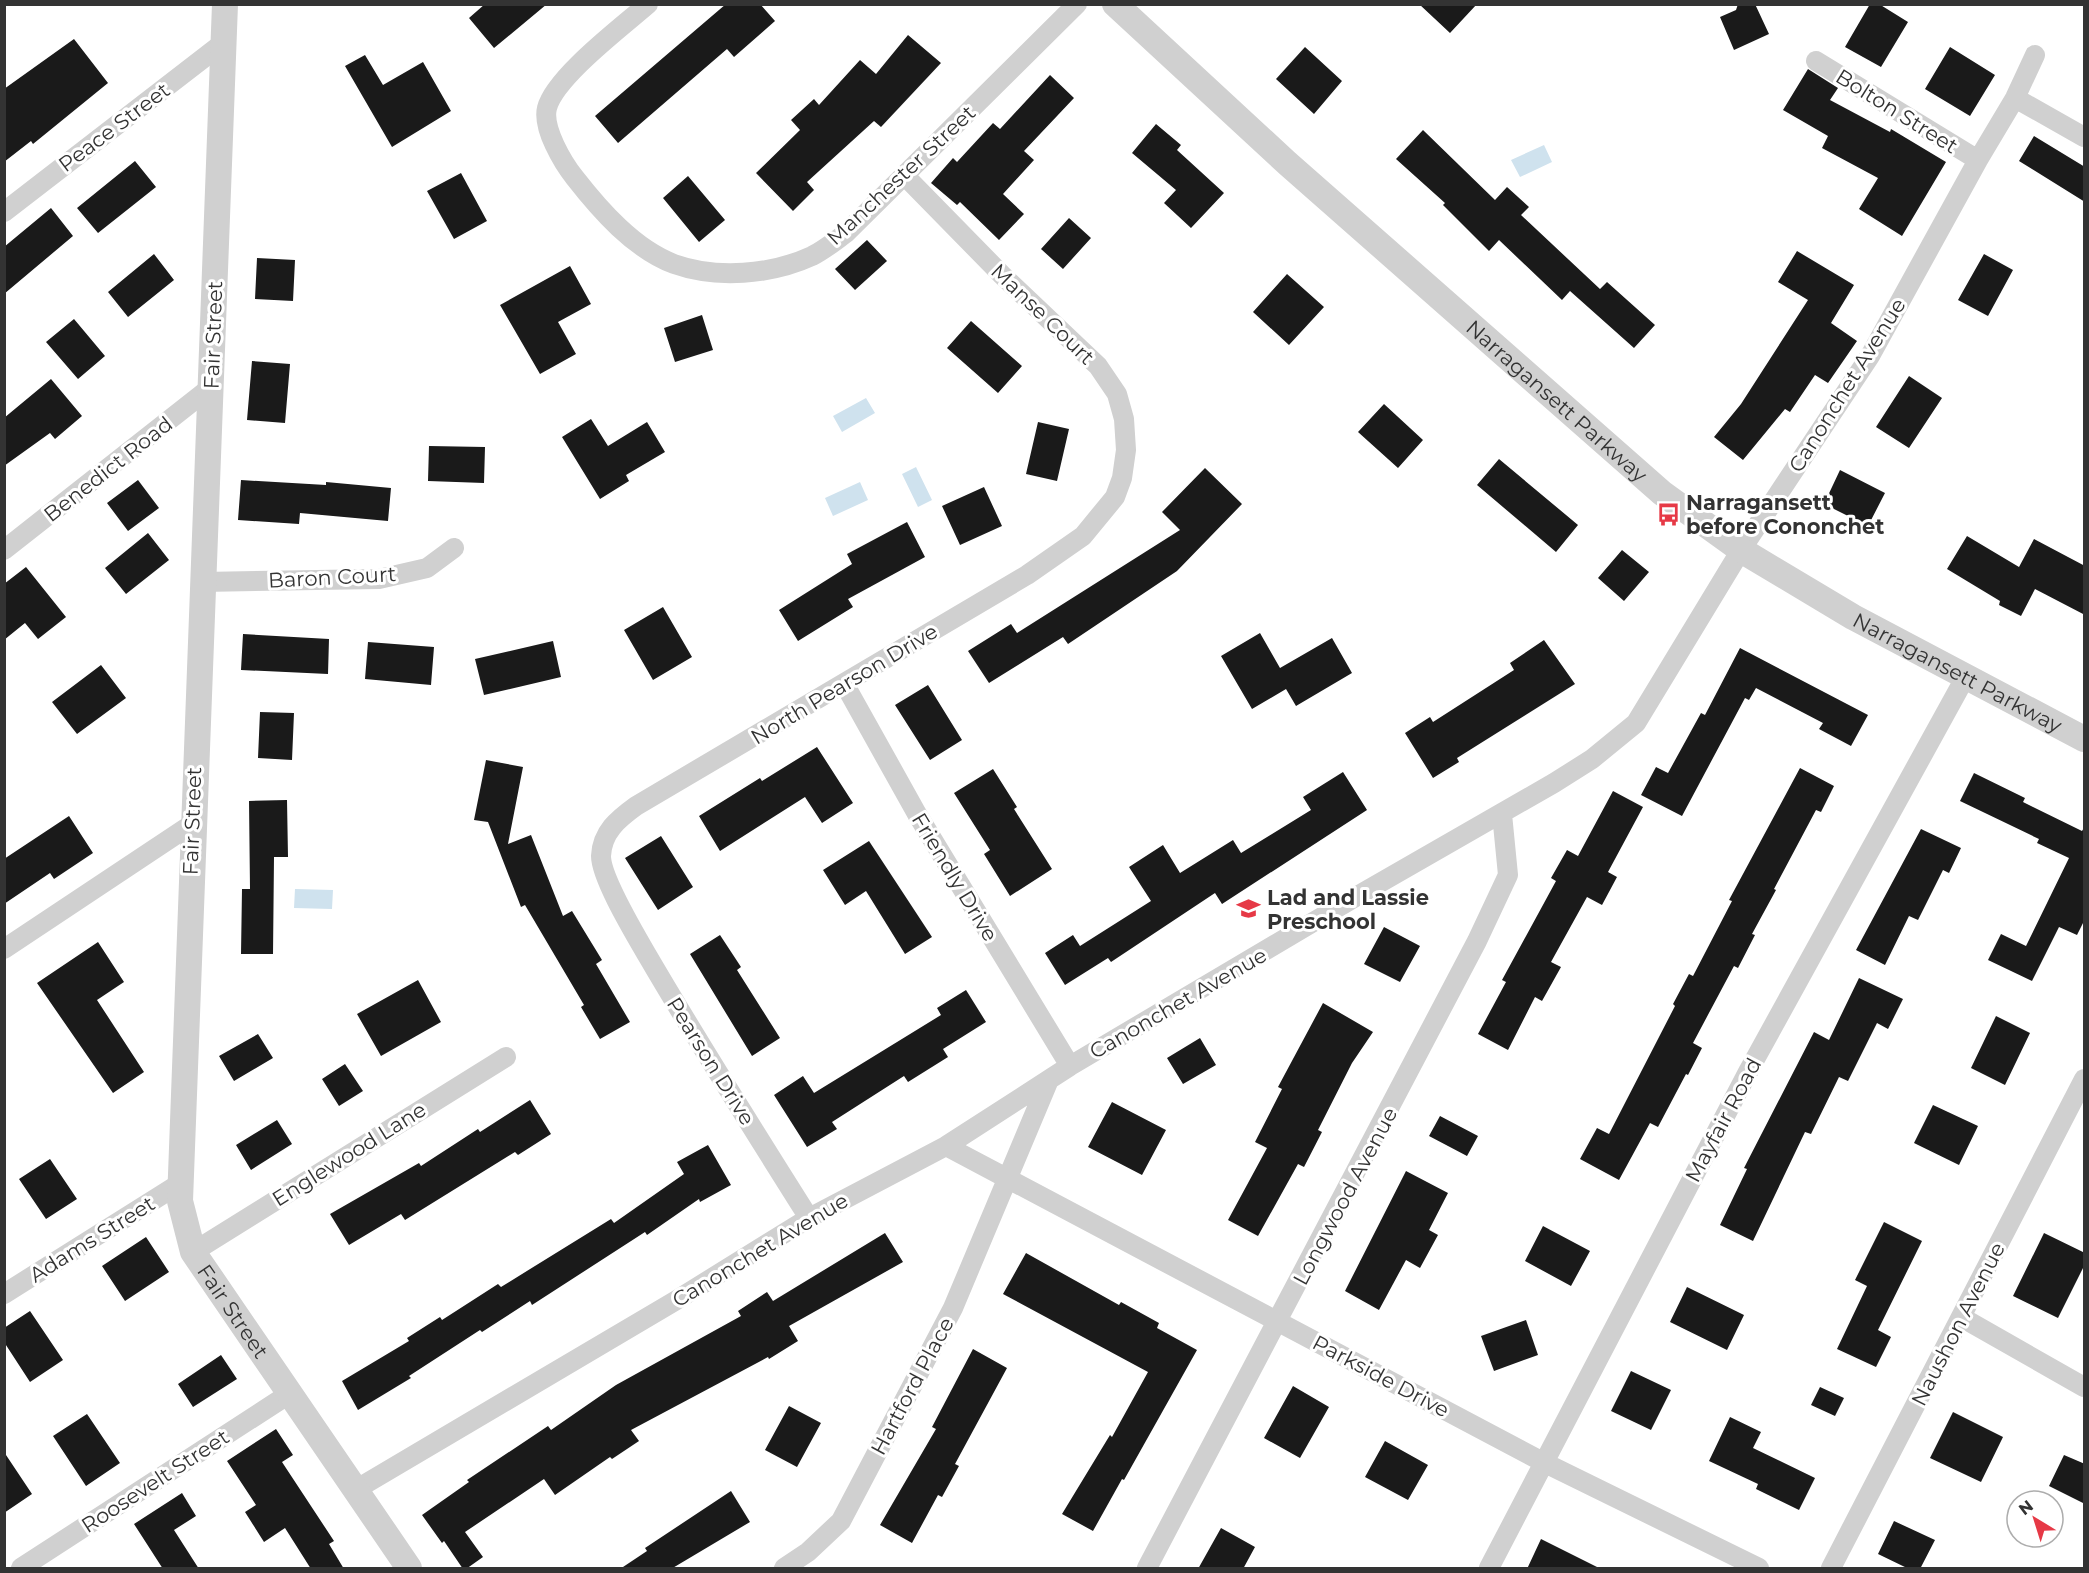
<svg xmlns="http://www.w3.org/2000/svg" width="2089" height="1573" font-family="Montserrat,sans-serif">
	<rect width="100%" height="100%" fill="#fff"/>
	<path fill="#cfe2ee" d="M1544,145l8,17 -32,15 -9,-17z
		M866,398l9,15 -33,19 -9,-16z
		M916,467l16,33 -14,7 -16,-33z
		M860,482l8,18 -35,16 -8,-18z
		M295,889l38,1 -1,19 -38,-1z"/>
	<path fill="#1a1a1a" d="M485,4h62l-53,44 -25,-30z
		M726,4h34l15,17 -41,36 -7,-8 -109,94 -23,-27z
		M1419,4h58l-27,29z
		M1738,4h17l14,30 -35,16 -14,-33 16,-7z
		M1870,4h9l29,18 -27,45 -36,-20z
		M908,35l33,28 -60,64 -7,-6 -67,61 7,8 -21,21 -37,-38 44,-43 -9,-10 23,-21 5,6 41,-45 16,14z
		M74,39l34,44 -75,61 -2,-3 -27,21v-73z
		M1305,47l37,34 -28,33 -38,-35z
		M1950,47l45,28 -25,41 -45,-27z
		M365,55l18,30 40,-23 28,49 -59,36 -47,-81z
		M1808,69l30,19 -8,12 60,32 1,-3 55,33 -44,74 -43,-27 19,-31 -56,-30 6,-12 -45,-26z
		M1050,75l24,23 -50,53 10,9 -31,34 21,20 -25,26 -39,-38 -3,3 -26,-22 22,-25 4,4 36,-39 7,6z
		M1156,124l25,21 -4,5 47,43 -33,35 -27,-25 12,-13 -44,-37z
		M1423,130l72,70 12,-13 22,20 -8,8 79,74 7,-7 48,43 -21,23 -64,-57 -8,9 -63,-60 -10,11 -46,-46 2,-2 -49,-44z
		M2034,136l51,31v35l-66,-41z
		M135,161l21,26 -58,46 -21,-25z
		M461,173l26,48 -33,18 -27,-48z
		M688,176l37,44 -26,22 -36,-44z
		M51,208l22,28 -69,58v-47z
		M1069,218l22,20 -28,31 -22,-20z
		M867,240l20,21 -32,29 -20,-21z
		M1797,251l57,34 -23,38 26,18 -29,42 -13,-8 -25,37 -5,-3 -42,51 -29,-23 27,-33 67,-104 -30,-18z
		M154,254l20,26 -46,37 -20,-25z
		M1984,254l29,16 -25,46 -30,-16z
		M257,258l38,2 -2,41 -38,-2z
		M570,266l21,38 -33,18 18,32 -36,20 -40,-69z
		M1287,274l37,33 -35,38 -36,-33z
		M702,315l11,35 -38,12 -11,-34z
		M74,319l31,37 -27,23 -32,-37z
		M971,321l51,45 -24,27 -51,-45z
		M252,361l38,3 -5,59 -38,-3z
		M1909,376l33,22 -33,50 -33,-21z
		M51,379l31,37 -27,23 -5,-6 -46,33v-48z
		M1384,404l39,36 -25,28 -40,-36z
		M591,419l17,27 39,-24 18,30 -39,23 3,6 -29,18 -38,-62z
		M1038,422l31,7 -12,52 -31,-7z
		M429,446l56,1 -1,36 -56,-2z
		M1499,459l79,66 -22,27 -79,-67z
		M1205,468l37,36 -65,67 -109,73 -5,-7 -74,46 -21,-32 43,-27 6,9 163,-103 -18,-18z
		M1840,470l45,23 -17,33 -44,-22z
		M138,480l21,28 -31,23 -21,-28z
		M241,480l85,5v-3l65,6 -3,33 -88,-8 -1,11 -61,-4z
		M984,487l18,39 -42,19 -18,-39z
		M907,522l18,35 -77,42 5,8 -55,34 -19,-31 73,-46 -5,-10z
		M148,533l21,27 -43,34 -21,-26z
		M1967,536l52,31 15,-28 51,27v49l-50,-26 -14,27 -22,-11 1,-4 -53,-32z
		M1622,550l27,22 -25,29 -26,-23z
		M26,567l40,50 -28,22 -13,-16 -21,17v-56z
		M663,607l29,50 -39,23 -29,-50z
		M1260,633l20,35 52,-30 20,35 -56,33 -10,-17 -34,20 -31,-53z
		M243,634l86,5 -1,35 -87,-4z
		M1544,640l31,44 -118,74 2,4 -26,16 -28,-45 25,-16 3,5 81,-52 -4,-7z
		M553,641l8,36 -77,18 -9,-36z
		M368,642l66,5 -3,38 -66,-6z
		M1740,648l128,67 -17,31 -32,-17 4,-6 -67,-35 -7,12 -4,-2 -63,118 -41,-21 15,-28 12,6 33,-60 4,2z
		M101,665l25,33 -49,36 -25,-32z
		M928,685l34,55 -32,20 -35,-55z
		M260,712l34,1 -2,47 -34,-2z
		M817,747l36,56 -31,20 -17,-26 -85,54 -21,-35 61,-38 2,3z
		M486,760l37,7 -15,77 23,-9 32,81 9,-5 30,49 -6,4 34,58 -30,17 -19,-32 3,-2 -59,-100 -4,2 -33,-85 -14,-2z
		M1800,768l34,18 -13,26 -5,-2 -42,79 2,1 -24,44 3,1 -17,33 -4,-2 -41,77 9,5 -14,27 -2,-1 -28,53 -8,-4 -31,57 -39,-21 17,-31 12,6 66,-128 -2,-2 16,-30 4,2 39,-75 -3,-1z
		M993,769l24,38 -3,2 38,60 -42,27 -26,-42 6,-4 -36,-57z
		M1343,772l24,38 -145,94 -7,-11 -104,69 -3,-4 -43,27 -20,-32 28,-18 7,11 71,-45 -22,-34 34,-22 17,28 53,-33 8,13 70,-43 -8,-13z
		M1974,773l51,25 -2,4 59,29 3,-5v93l-8,16 -18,-8 -27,54 -44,-21 13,-26 25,12 43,-88 -32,-15 2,-4 -79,-38z
		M1613,791l30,16 -35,65 9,5 -15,28 -15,-8 -36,65 10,5 -19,34 -7,-4 -27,53 -30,-16 28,-52 -4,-2 54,-99 -5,-3 16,-28 11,6z
		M287,800l1,57h-14l-1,97h-32l1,-65h8l-1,-88z
		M69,816l24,37 -39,26 -4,-6 -46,31v-45z
		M1921,829l40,19 -12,25 -6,-3 -25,50 -9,-4 -24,49 -29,-15z
		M661,836l32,51 -35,23 -33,-52z
		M869,841l63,96 -27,17 -39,-63 -21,14 -22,-35z
		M1384,927l36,19 -20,36 -36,-18z
		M720,935l21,32 -4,3 43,68 -28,18 -62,-102z
		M98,942l26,40 -27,18 47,72 -31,21 -76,-110z
		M1859,978l44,21 -15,30 -11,-6 -29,58 -9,-4 -28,57 -6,-2 -52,109 -33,-16 27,-56 -3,-1 70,-136 15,8z
		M418,980l23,42 -60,34 -24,-42z
		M966,990l20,32 -43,27 5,8 -40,25 -4,-6 -72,46 5,7 -30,18 -33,-52 29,-19 11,17 127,-78 -4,-7z
		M1323,1003l50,29 -21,31 -34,67 4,2 -18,35 -6,-3 -40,72 -30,-16 39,-72 -12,-6 27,-53 -4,-2z
		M1996,1016l34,17 -25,52 -34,-17z
		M258,1034l15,24 -39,23 -15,-25z
		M1200,1038l16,27 -33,19 -16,-26z
		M345,1064l18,27 -24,15 -17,-27z
		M530,1100l21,34 -33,21 -3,-3 -110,68 -4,-6 -52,31 -19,-31 89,-51 2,3 57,-37 2,3z
		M1112,1102l54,28 -24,45 -54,-28z
		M1933,1105l45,21 -19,39 -45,-22z
		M1440,1116l38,20 -11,20 -38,-20z
		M277,1120l15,24 -41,26 -15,-25z
		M708,1145l23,40 -31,17 -1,-3 -52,36 -2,-3 -113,73 -2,-4 -48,31 -2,-2 -71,46 2,2 -53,32 -16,-29 67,-40 -2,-3 33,-21 2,3 56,-36 3,3 110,-68 3,4 70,-49 -7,-12z
		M50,1159l27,40 -31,20 -27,-40z
		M1406,1171l42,22 -19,37 9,5 -18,33 -14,-8 -27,50 -34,-19z
		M1884,1222l38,19 -44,89 13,7 -15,30 -39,-18 30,-63 -12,-6z
		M1543,1226l47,25 -19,35 -46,-25z
		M885,1233l18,29 -114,64 9,15 -29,18 -1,-2 -137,73 8,11 -27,18 -2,-2 -55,38 -11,-16 -79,53 18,25 -17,12h-3l-19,-28 -2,2 -20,-28 47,-33 -2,-2 81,-54 3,4 65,-45 125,-69 -3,-5 29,-19 6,9z
		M2044,1233l41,20v11l-27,54 -45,-22z
		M146,1237l23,35 -44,29 -23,-35z
		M1026,1253l93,52 2,-3 38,21 -2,5 40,22 -73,130 -2,-1 -29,52 -31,-17 48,-79 2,2 36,-65 -145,-78z
		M1687,1287l57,28 -17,35 -57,-28z
		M30,1311l33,49 -33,22 -26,-40v-14z
		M1526,1320l12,35 -44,16 -13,-35z
		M973,1349l34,19 -52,96 4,2 -17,31 -4,-2 -26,48 -32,-18 56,-96 -4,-2z
		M221,1355l16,24 -44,28 -15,-23z
		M1631,1371l40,19 -20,40 -40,-19z
		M1293,1386l36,21 -29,51 -36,-20z
		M1820,1387l24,11 -9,18 -24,-11z
		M789,1406l32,17 -24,44 -32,-17z
		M1953,1412l50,25 -22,45 -51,-24z
		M87,1414l33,49 -34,23 -33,-50z
		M1730,1417l31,15 -8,16 62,30 -16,32 -43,-21 2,-5 -49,-23z
		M276,1429l17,26 -11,7 52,79 -5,3 15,25h-33l-26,-41 -21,14 -19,-30 11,-7 -29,-44z
		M1385,1441l43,24 -20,35 -43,-23z
		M4,1452l28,42 -28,19z
		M2064,1455l21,9v40l-36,-18z
		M731,1491l19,31 -79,47h-51l27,-18 -2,-3z
		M182,1493l14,23 -22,14 25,39h-36l-29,-45z
		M1894,1521l41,19 -15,29h-11l-31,-15z
		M1221,1528l34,19 -12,22h-45z
		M1541,1539l60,30h-74z"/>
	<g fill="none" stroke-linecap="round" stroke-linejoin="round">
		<path stroke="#d0d0d0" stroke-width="20" d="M648,4c-25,22 -93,73 -101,104 -5,20 16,55 28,70 25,32 59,71 99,86 42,15 97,11 138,-8 12,-6 23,-15 34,-23l231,-229
			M1816,61l162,99
			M2015,98l69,39
			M4,212l219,-169
			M4,550l207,-163
			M202,582l177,-3 48,-11 27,-20
			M845,685l72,129 153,252
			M4,949l188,-125
			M946,1146l597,316 216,106
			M809,1218c-55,-87 -110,-174 -162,-263 -12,-21 -46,-77 -46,-99 1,-24 17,-37 35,-50l391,-231 56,-39 32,-39 7,-19 4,-28 -2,-31 -7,-25 -19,-28 -96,-91 -97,-99
			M193,1252l313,-195
			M4,1294l175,-110
			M1961,1317l123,70
			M355,1490l320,-189 134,-83 137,-72 124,-80 294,-174 190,-109 38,-24 44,-36 105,-173 129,-194 108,-196 37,-62 20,-43
			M21,1568l268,-174
			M784,1568l24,-16 33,-31 112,-213 95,-226
			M1147,1568l330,-627 31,-66 -6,-61
			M1489,1568l260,-498 217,-394
			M1831,1568l253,-489"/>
		<g stroke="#d0d0d0" stroke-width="26">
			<path id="s1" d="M225,4l-45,1197 13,51 216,316"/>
			<path id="s2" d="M1115,4l172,159 375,330 79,57 112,67 231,122"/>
		</g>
	</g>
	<defs>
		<symbol id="bus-bare" viewBox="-9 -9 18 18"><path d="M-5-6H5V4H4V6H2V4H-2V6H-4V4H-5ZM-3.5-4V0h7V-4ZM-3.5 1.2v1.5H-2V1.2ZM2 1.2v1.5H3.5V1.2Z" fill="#e63946" stroke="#fff" stroke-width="2.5" paint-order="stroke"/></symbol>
		<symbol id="school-bare" viewBox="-9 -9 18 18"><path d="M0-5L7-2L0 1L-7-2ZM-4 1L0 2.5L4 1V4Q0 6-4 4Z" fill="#e63946" stroke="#fff" stroke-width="2.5" paint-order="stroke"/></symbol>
	</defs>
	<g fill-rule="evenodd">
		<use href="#bus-bare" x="1652" y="498" width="33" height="33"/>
		<use href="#school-bare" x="1232" y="892" width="33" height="33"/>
	</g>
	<g text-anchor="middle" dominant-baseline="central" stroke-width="6" stroke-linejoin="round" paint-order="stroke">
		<g font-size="21" fill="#333" stroke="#fff">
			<text transform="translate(1897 111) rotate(32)">Bolton Street</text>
			<text transform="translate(114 127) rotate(-37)">Peace Street</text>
			<text transform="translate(901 175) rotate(-43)">Manchester Street</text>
			<text transform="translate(1043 314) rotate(44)">Manse Court</text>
			<text transform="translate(213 335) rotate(-88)">Fair Street</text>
			<text transform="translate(1847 385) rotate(-58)">Canonchet Avenue</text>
			<text stroke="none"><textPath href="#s2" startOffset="594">Narragansett Parkway</textPath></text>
			<text transform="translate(108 469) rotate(-38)">Benedict Road</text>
			<text transform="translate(332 577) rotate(-3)">Baron Court</text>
			<text stroke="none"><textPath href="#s2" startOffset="1080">Narragansett Parkway</textPath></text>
			<text transform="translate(844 684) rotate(-31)">North Pearson Drive</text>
			<text transform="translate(192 821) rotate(-88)">Fair Street</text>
			<text transform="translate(955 877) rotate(59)">Friendly Drive</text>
			<text transform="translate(1178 1003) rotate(-30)">Canonchet Avenue</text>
			<text transform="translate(711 1061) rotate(58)">Pearson Drive</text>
			<text transform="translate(1723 1120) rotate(-62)">Mayfair Road</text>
			<text transform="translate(349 1154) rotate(-32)">Englewood Lane</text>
			<text transform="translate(1345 1196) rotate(-62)">Longwood Avenue</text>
			<text transform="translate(92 1239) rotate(-32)">Adams Street</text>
			<text transform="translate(760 1250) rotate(-31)">Canonchet Avenue</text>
			<text stroke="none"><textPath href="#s1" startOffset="1322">Fair Street</textPath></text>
			<text transform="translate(1958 1324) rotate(-63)">Naushon Avenue</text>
			<text transform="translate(1381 1376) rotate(28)">Parkside Drive</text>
			<text transform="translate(912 1386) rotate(-62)">Hartford Place</text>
			<text transform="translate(155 1481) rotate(-33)">Roosevelt Street</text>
		</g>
		<g font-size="21" font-weight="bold" fill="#333" stroke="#fff" text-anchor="start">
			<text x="1686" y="502">Narragansett<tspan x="1686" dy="24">before Cononchet</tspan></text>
			<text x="1267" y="897">Lad and Lassie<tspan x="1267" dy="24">Preschool</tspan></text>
		</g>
	</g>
	<rect width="2089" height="1573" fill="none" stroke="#333333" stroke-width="12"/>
	<g transform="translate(2035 1519) rotate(322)"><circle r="28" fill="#ffffff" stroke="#adadad" stroke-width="1.5"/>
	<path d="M0-4.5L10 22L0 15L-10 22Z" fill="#e63946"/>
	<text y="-9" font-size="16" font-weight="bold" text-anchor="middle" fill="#333333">N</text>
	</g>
</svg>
